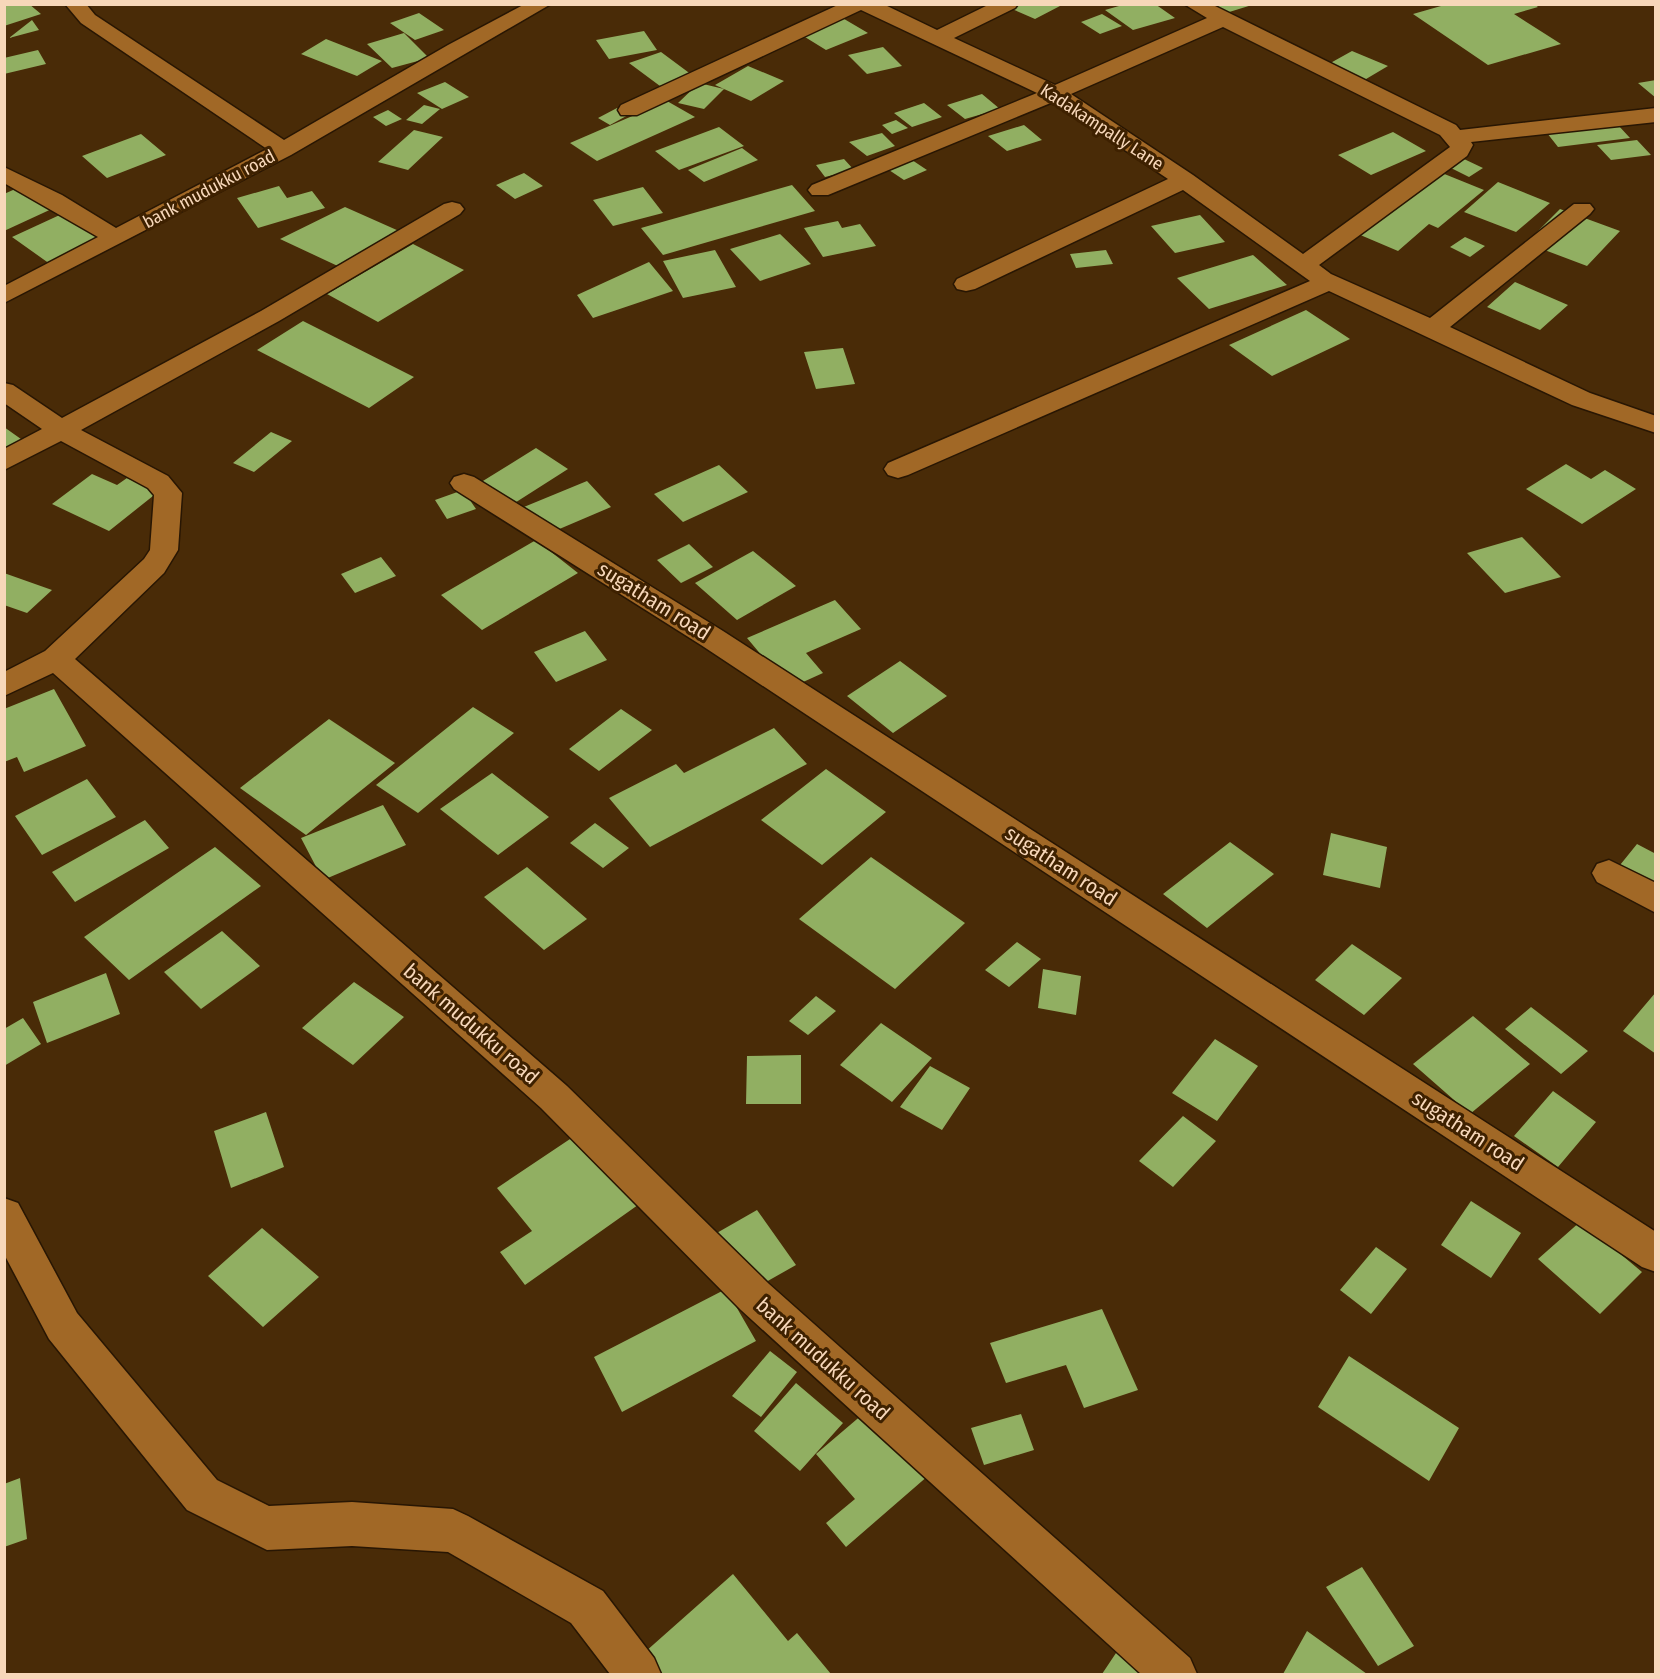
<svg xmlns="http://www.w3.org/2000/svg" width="1660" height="1679" font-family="'Fira Sans Condensed',sans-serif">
	<rect width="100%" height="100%" fill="#492b07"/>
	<path fill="#91af62" d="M4,4h25l12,10 -37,12z
		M1021,4h36l3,2 -25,13 -23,-10z
		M1126,4h29l20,14 -42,12 -28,-20z
		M1210,4h42v1l-26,8z
		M1448,4h86l4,3 -24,7 47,30 -73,21 -75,-51z
		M419,13l25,17 -29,10 -25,-17z
		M834,13l34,20 -42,17 -34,-21z
		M1102,14l20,12 -22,8 -19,-12z
		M32,20l7,10 -30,8z
		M644,31l13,19 -48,9 -13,-19z
		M404,33l25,25 -37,10 -25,-24z
		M326,39l56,22 -25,15 -56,-22z
		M883,47l19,19 -35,8 -19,-19z
		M38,50l8,14 -42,10v-16z
		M1352,51l36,15 -27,16 -36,-16z
		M661,52l31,23 -32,11 -31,-23z
		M748,66l36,15 -33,20 -36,-16z
		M1656,80v18l-18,-15z
		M445,82l24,15 -27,12 -25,-16z
		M699,83l25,6 -20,20 -26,-6z
		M982,94l18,15 -35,10 -18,-14z
		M667,101l28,16 -98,44 -27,-18z
		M924,103l18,14 -30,10 -18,-14z
		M424,105l16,4 -18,15 -16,-4z
		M617,108l13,6 -20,11 -12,-7z
		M388,110l14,9 -16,7 -13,-9z
		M896,120l12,8 -16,6 -10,-9z
		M1024,125l18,15 -35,11 -19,-15z
		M1618,125l12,13 -72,9 -11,-14z
		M719,127l25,19 -65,24 -24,-19z
		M414,130l29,7 -35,33 -30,-8z
		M1393,132l33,19 -55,24 -33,-20z
		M882,133l13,13 -28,10 -18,-14z
		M141,134l25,21 -59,23 -25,-22z
		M1637,140l14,15 -40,5 -14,-15z
		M742,148l16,12 -54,22 -16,-12z
		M909,158l18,12 -23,10 -18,-12z
		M844,159l10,11 -29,7 -9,-12z
		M1464,159l19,9 -14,9 -20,-10z
		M1437,171l47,19 -46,38 -9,-4 -31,27 -40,-17z
		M524,173l19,13 -28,13 -19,-14z
		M1498,182l52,21 -34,29 -52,-20z
		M792,185l23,26 -152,44 -22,-27z
		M22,186l34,21 -52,24v-37z
		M279,186l8,12 25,-7 13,17 -67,20 -21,-30z
		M643,187l20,26 -50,13 -20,-26z
		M345,207l54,24 -57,37 -62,-29z
		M1560,209l60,22 -33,35 -61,-23z
		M64,213l38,26 -52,25 -38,-27z
		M1200,215l25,27 -50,11 -24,-27z
		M838,221l4,7 18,-4 16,22 -53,11 -19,-29z
		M780,234l31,30 -51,17 -30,-32z
		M1465,237l20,9 -15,11 -20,-10z
		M413,244l51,26 -86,52 -51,-28z
		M715,250l21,37 -53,11 -20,-37z
		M1106,250l7,14 -37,4 -6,-14z
		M1253,255l34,30 -78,24 -32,-31z
		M649,262l24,29 -80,27 -16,-23z
		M1515,282l53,23 -28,25 -53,-23z
		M1306,310l44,29 -78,37 -43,-31z
		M303,321l111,56 -45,31 -112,-58z
		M843,348l12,36 -39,5 -12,-37z
		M4,427l24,17 -24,13z
		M271,432l21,9 -38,31 -21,-9z
		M536,448l32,21 -58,37 -32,-22z
		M1566,464l25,15 14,-9 31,19 -54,35 -56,-35z
		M719,465l29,27 -65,30 -29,-28z
		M92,474l25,11 10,-7 31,14 -49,39 -57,-27z
		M587,481l24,26 -68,29 -24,-27z
		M463,490l13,19 -29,10 -12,-19z
		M1522,537l39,40 -56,16 -38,-40z
		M536,540l42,33 -96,57 -41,-35z
		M689,544l24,23 -32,16 -24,-23z
		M753,551l43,35 -59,34 -42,-37z
		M381,557l15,19 -41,17 -14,-19z
		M4,573l48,17 -25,23 -23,-8z
		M835,600l26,29 -55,24 17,20 -42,19 -8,-23 -26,-31z
		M585,631l22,29 -51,22 -22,-30z
		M900,661l47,35 -54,37 -46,-37z
		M54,689l32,57 -62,26 -7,-15 -13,5v-53z
		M473,707l41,26 -96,80 -42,-28z
		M621,709l31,21 -53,41 -30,-22z
		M329,719l66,44 -89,72 -66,-47z
		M774,728l33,36 -157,83 -41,-49 67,-34 8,9z
		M826,769l60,43 -64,53 -61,-45z
		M492,773l57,44 -51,38 -58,-46z
		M87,779l29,38 -74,38 -27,-39z
		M383,805l23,40 -83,35 -22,-42z
		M145,820l24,28 -94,54 -23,-30z
		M595,823l34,25 -26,20 -33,-25z
		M1331,833l56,14 -7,41 -57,-13z
		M1230,842l44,32 -67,54 -44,-34z
		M1637,844l19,10v37l-40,-21z
		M215,847l46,39 -132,94 -45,-43z
		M871,857l94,66 -70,66 -96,-70z
		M527,867l60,52 -43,31 -60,-53z
		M222,931l38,35 -59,43 -37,-37z
		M1017,942l24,17 -32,28 -24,-17z
		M1352,944l50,34 -38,37 -49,-35z
		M1043,969l38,7 -5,39 -38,-7z
		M106,973l14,41 -73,29 -14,-41z
		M354,982l50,35 -51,48 -51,-37z
		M1656,992v62l-33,-23z
		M816,996l20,15 -28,24 -19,-14z
		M1531,1007l57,44 -27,23 -56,-45z
		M1473,1016l57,48 -60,50 -57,-50z
		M23,1018l18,26 -37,22v-37z
		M881,1023l51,35 -40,44 -52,-37z
		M1215,1039l43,27 -41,55 -45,-28z
		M801,1055v49h-55l1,-48z
		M930,1066l40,22 -28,42 -42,-23z
		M1553,1091l43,31 -38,45 -44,-31z
		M266,1112l18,55 -53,21 -17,-57z
		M1183,1116l33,25 -43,46 -34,-26z
		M579,1133l66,67 -120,85 -25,-33 32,-21 -35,-43z
		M1471,1201l50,32 -30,45 -50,-33z
		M757,1210l39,55 -44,25 -37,-56z
		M1581,1221l61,51 -42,42 -62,-55z
		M262,1228l57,49 -56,50 -55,-51z
		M1376,1247l31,22 -36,45 -31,-24z
		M726,1289l30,52 -134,71 -28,-55z
		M1102,1309l36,81 -54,18 -18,-43 -60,18 -16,-40z
		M770,1351l27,21 -36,45 -29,-21z
		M1349,1356l110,72 -30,53 -111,-74z
		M796,1383l47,40 -43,48 -46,-40z
		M870,1408l59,67 -83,72 -20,-24 29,-24 -39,-45z
		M1021,1414l13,36 -50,15 -13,-37z
		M20,1478l7,61 -23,8v-63z
		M1362,1567l52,79 -36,20 -52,-79z
		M733,1574l55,67 9,-8 34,41h-168l-18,-22z
		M1307,1631l60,43h-84z
		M1118,1650l32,24h-48z"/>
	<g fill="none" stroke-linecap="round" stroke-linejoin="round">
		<defs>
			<path id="minor" d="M65,4h21l9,11 189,125 164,-95 77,-41h26l-260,151 -287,148v-17l94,-49 -94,-54v-16l58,28 54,33 151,-79 -186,-126z
				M840,4h43l54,26 53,-26h28l-3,4 -61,30 101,47 152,-67 -23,-14h27l245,121 4,5 196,-22v14l-185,20 2,3 -6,11 -148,109 12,9 99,44 144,-114h16l4,5 -4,5 -140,113 140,66 66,23v17l-84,-28 -243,-114 -421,184 -10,3 -10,-3 -4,-6 4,-6 422,-182 -127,-91 -208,99 -9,2 -9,-2 -3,-5 3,-5 211,-100 -115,-77 -225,93h-16l-4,-5 4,-5 225,-92 -176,-83 -224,105h-16l-3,-5 3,-5zM1223,27l217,108 10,12 -147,107 -110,-79 -122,-81z
				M452,202l8,2 4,5 -4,5 -181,107 -198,109 87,46 14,17 -4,57 -14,23 -89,86 492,427 202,198 421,374 7,16h-56l-400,-364 -200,-202 -488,-435 -49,23v-24l41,-21 99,-92 6,-9 4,-55 -6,-7 -87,-47 -57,29v-21l38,-20 -38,-26v-20l9,2 49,33 199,-107 183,-107z
				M464,474l10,3 249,154 933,601v40l-14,-5 -941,-622 -247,-156 -4,-6 4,-6z
				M1609,860l47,23v30l-59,-31 -5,-9 5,-9z
				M4,1198l14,5 59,110 140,167 52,26 83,-4 101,7 15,7 135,75 51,67 7,16h-51l-39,-51 -123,-71 -96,-6 -85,4 -80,-40 -138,-171 -45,-85z"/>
		</defs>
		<use href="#minor" stroke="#281603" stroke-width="3"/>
		<use href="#minor" fill="#a16826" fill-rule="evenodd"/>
	</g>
	<g text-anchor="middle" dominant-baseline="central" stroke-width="6" stroke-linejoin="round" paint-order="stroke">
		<g font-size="18" fill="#f7d7b9" stroke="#3e2100">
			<text transform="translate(1102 127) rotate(33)">Kadakampally Lane</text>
			<text transform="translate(209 189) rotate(-28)">bank mudukku road</text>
		</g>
		<g font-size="21" fill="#f7d7b9" stroke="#3e2100">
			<text transform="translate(654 601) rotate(32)">sugatham road</text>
			<text transform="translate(1061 866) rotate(33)">sugatham road</text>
			<text transform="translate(471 1024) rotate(41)">bank mudukku road</text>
			<text transform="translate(1468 1131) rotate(33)">sugatham road</text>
			<text transform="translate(823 1359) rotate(42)">bank mudukku road</text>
		</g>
	</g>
	<rect width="1660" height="1679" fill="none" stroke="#f7d7b9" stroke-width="12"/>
</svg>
